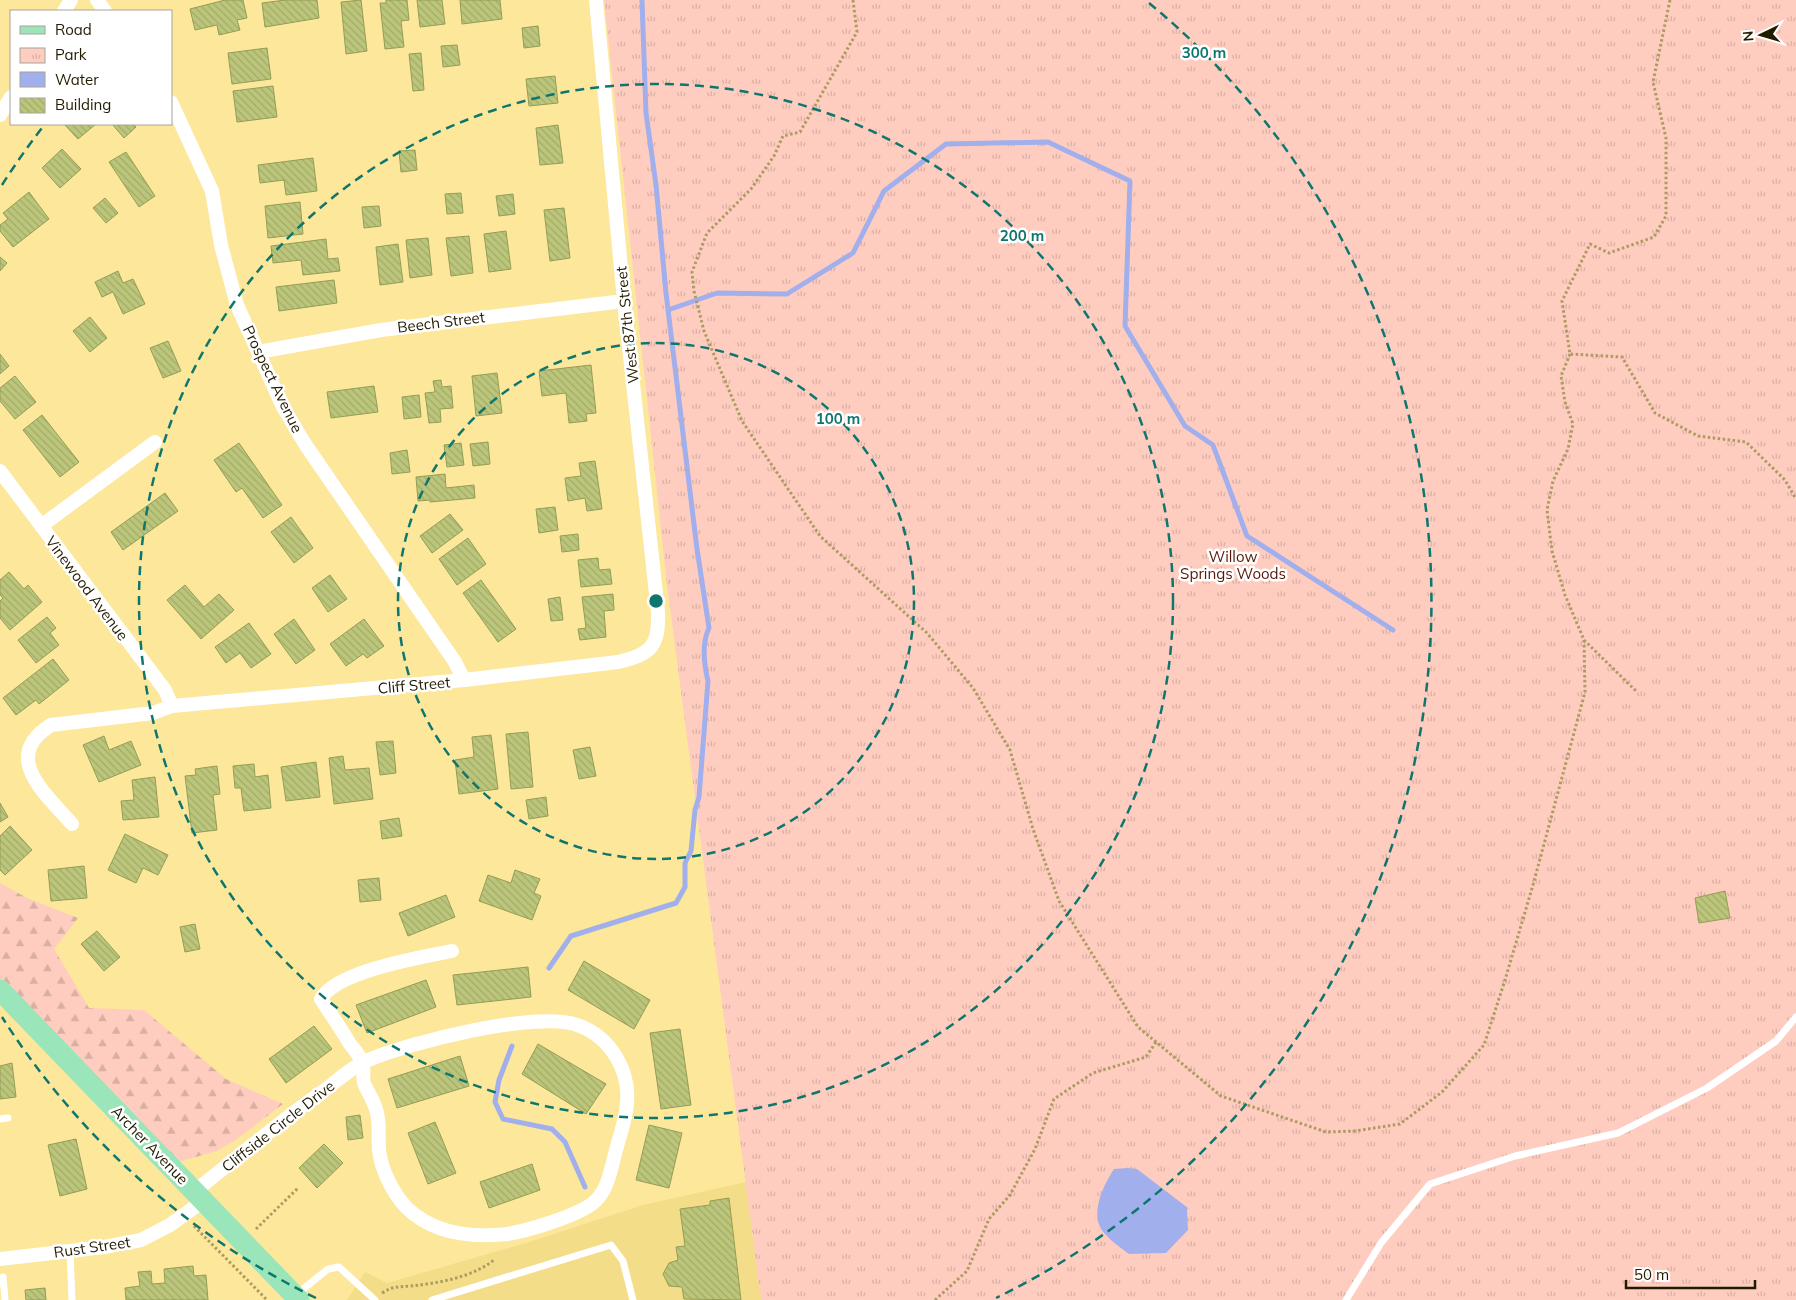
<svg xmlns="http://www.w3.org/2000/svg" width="1796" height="1300" font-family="Mulish,sans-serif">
	<defs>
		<pattern id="forest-firs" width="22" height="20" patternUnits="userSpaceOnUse" patternTransform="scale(1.25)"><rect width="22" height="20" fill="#ffcdc0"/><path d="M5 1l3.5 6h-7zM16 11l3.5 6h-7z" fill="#daafa3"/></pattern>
		<pattern id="park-tufts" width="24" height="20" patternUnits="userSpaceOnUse" patternTransform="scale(1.25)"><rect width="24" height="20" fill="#ffcdc0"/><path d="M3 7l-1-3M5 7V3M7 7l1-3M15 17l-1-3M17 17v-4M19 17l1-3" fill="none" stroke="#daafa3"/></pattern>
		<pattern id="building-back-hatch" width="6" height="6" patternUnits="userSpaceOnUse" patternTransform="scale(1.25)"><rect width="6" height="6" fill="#bcc67b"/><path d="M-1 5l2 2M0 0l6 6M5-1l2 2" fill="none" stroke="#a1aa69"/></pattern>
	</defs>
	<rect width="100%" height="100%" fill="#fce79b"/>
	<path fill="#f4dd88" d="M746,1182l15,118h-414l18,-28 22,11 139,-40 117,-38z"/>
	<path fill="url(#forest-firs)" d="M0,883l27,15 51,20 -24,31 35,59 55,2 82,69 57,25 -46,35 -20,12 -39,11 -178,-183z"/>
	<path fill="url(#park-tufts)" d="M604,0h1192v1300h-1035l-94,-715z"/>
	<path fill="#a1afec" d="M1127,1168l10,1 51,39 -1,2 1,20 -22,23 -37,1c-8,-6 -17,-12 -24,-20 -17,-18 -2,-48 9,-65z"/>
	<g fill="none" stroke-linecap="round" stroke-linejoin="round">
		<path stroke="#a1afec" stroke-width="5" d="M668,310l49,-17 70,1 66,-41 31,-62 62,-47 102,-2 82,39 -5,145 60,100 28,19 34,91 146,94
			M549,968l22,-32 105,-33 9,-16v-24l6,-12 4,-41 4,-13 9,-116c-4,-17 -7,-37 1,-53l-12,-79 -31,-256 -10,-108 -10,-72 -4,-113
			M512,1046l-13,34 -4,22 8,17 49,10 13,13 20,45"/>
	</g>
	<path fill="url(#building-back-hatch)" stroke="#949d54" d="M225,0h18l4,18 -10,2 3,10 -21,5 -2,-10 -22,5 -5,-21z
		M285,0h32l2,18 -54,9 -3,-24z
		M361,0l6,51 -21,3 -5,-52z
		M386,0h21l2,20 -8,1 3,26 -19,2 -5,-46h6z
		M417,0h25l3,24 -25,3z
		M460,0h40l2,19 -40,5z
		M538,26l2,20 -16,2 -2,-20z
		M457,45l3,20 -17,2 -2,-21z
		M267,48l4,31 -39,5 -4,-31z
		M421,53l3,37 -11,1 -4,-37z
		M555,76l3,27 -29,3 -3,-27z
		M273,86l4,31 -40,5 -4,-31z
		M64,124h32l-18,15z
		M112,124h21l3,3 -12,11z
		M558,125l5,38 -23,2 -4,-37z
		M62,149l19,20 -21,19 -18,-20z
		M415,150l2,20 -16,2 -2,-21z
		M126,152l29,44 -16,11 -30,-45z
		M313,158l4,33 -31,4 -2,-15 -24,3 -2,-18z
		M29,192l20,27 -36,28 -13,-16v-6l8,-6 -5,-6z
		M461,193l2,20 -16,1 -2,-20z
		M513,194l2,20 -16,2 -3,-20z
		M105,198l13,15 -12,10 -13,-15z
		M300,202l3,32 -35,4 -3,-32z
		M379,206l2,20 -17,2 -2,-21z
		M564,208l6,50 -20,3 -6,-51z
		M506,231l5,38 -22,3 -5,-38z
		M469,236l4,37 -22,3 -5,-38z
		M428,238l4,37 -22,3 -4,-38z
		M326,239l2,20 10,-1 2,13 -37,4 -2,-15 -28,3 -2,-17z
		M398,244l5,38 -23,3 -4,-38z
		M0,257l7,6 -7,8z
		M118,271l5,12 10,-4 12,25 -22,10 -10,-22 -11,5 -7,-15z
		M334,280l3,23 -58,8 -3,-24z
		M90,317l17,21 -17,14 -17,-21z
		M168,341l13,30 -18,7 -13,-30z
		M0,354l9,12 -9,8z
		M591,365l5,48 -10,1 1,7 -18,2 -3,-30 -24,3 -3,-25z
		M497,373l5,40 -26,3 -4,-40z
		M15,376l21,26 -21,17 -15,-18v-13z
		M441,380l1,7 9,-1 2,22 -13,1 1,13 -12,1 -4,-30 10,-1 -2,-11z
		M374,386l4,26 -47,6 -4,-26z
		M419,395l2,22 -17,2 -2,-22z
		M42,415l37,47 -19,15 -37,-47z
		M488,442l2,22 -17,2 -3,-22z
		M239,443l43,62 -19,13 -21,-30 -6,4 -22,-32z
		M461,443l3,22 -17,2 -3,-22z
		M407,450l3,22 -18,2 -2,-21z
		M595,461l7,48 -15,2 -2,-13 -17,3 -3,-23 16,-2 -2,-13z
		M445,474l1,14 28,-3 1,13 -45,4v-2l-12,1 -2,-24z
		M165,493l13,18 -55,39 -12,-18z
		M555,507l3,23 -19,3 -3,-24z
		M450,514l13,16 -31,23 -12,-17z
		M291,517l22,31 -19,15 -23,-31z
		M578,534l1,16 -17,2 -2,-16z
		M468,538l18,26 -29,21 -18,-26z
		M598,558l1,12 11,-1 2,15 -31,3 -3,-27z
		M9,572l15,17 4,-4 14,17 -32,28 -10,-12v-17l3,-3 -3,-3v-15z
		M330,575l17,24 -19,13 -16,-24z
		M481,580l35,49 -18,13 -35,-49z
		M185,585l19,22 15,-13 15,16 -33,29 -34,-39z
		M613,594l1,16 -10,1 2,26 -26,3 -2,-11 8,-1 -4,-31z
		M560,597l3,23 -12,1 -3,-22z
		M47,617l9,11 -6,5 9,12 -23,18 -18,-23z
		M294,619l21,31 -19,14 -22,-30z
		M364,619l20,27 -17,12 -4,-4 -17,12 -16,-22z
		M249,623l22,31 -20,14 -11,-15 -14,10 -11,-16z
		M53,659l16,21 -30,24 -3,-4 -20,15 -13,-17z
		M528,732l5,55 -22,2 -5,-55z
		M491,735l7,54 -39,5 -4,-34 19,-3 -2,-20z
		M104,736l5,14 22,-9 10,24 -42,17 -16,-37z
		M393,741l3,32 -16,2 -4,-33z
		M590,747l6,29 -17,3 -6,-29z
		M343,756l2,14 24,-2 4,31 -39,5 -5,-46z
		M316,762l4,35 -34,4 -5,-34z
		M254,764l1,13 13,-2 3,33 -27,3 -3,-23h-6l-2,-22z
		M217,766l3,28 -7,1 4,35 -25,3 -7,-57 11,-1 -1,-6z
		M155,777l4,40 -36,3 -2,-19 13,-1 -2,-20z
		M546,797l2,19 -19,3 -3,-19z
		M0,803l8,14 -8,5z
		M399,818l3,18 -20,3 -2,-18z
		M10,826l22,24 -27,25 -5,-5v-34z
		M125,834l43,21 -10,20 -15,-7 -7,15 -28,-13z
		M84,866l3,32 -36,3 -3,-31z
		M515,870l25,9 -6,14 7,3 -9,24 -53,-19 9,-26 23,8z
		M379,878l2,22 -21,2 -2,-22z
		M1725,891l5,27 -31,5 -4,-25z
		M446,895l9,22 -47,19 -9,-23z
		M195,924l5,25 -15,3 -5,-25z
		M97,931l23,26 -16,14 -23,-27z
		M584,961l66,39 -16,29 -66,-39z
		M528,967l3,30 -74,8 -4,-30z
		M426,980l10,27 -69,26 -11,-28z
		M314,1026l18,23 -46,34 -17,-24z
		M680,1029l11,76 -30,4 -11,-76z
		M538,1044l68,40 -20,30 -64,-40z
		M460,1056l9,30 -72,22 -9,-29z
		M12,1063l4,34 -16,2v-33z
		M360,1115l3,23 -15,2 -2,-23z
		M435,1122l21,51 -28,11 -20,-51z
		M649,1125l33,8 -13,55 -33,-8z
		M76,1139l11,50 -27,7 -12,-51z
		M324,1144l19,19 -26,25 -18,-20z
		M532,1164l8,26 -51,18 -9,-26z
		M729,1198l12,102 -57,-1 -2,-12 -13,-1 -6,-12 6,-11 9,-3 -2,-13 9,-1 -5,-37 30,-4v-4z
		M193,1266l1,10 12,-1 2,25h-82l-1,-12 15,-2 -2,-14 13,-1 1,13 13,-1 -1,-14z
		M45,1288l1,12h-20l-1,-10z"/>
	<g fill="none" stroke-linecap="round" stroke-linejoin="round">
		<path stroke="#ac9c62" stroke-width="3" stroke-dasharray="2.5 2.5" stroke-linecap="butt" d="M853,0l4,32 -57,100 -17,4 -9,20 -23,33 -44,44 -15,39 2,19 10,40 38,90 78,115 107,97 46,55 37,62 23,79 26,72 79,126 83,69 105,36 29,-1 45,-7 42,-32 42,-47 21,-65 28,-95 52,-193 -1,-52 -19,-45 -13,-44 -5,-41 6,-29 15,-32 5,-25 -8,-22 -4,-26 9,-22
			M1670,0l-17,82 13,56v78l-12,21 -45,16 -19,-9 -28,57 8,53 52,3 33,56 43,23 48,6 39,38 11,19
			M1584,640l52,51
			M194,1226l73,74
			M256,1229l42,-41
			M382,1293c11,-7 17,-6 29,-7 28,-3 63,-9 84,-27
			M935,1300l32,-29 22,-52 21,-24 25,-46 19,-50 39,-26 53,-16 10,-15"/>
		<path stroke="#fff" stroke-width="7" d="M0,1119l8,-1
			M70,1250l2,50
			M3,1277l2,23
			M297,1294l31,-25 11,-2 36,33
			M432,1300l179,-55 12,16 10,39
			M1346,1300l35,-57 49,-59 85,-28 103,-23 89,-45 69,-47 20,-24"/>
		<path stroke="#fff" stroke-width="14" d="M97,0l8,11
			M64,11l7,-11
			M171,102l41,89 9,54 16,60 46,102 22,37 150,218 9,18
			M0,115l11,-18
			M258,352l123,-22 243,-29
			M0,471l165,219 7,16
			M41,526l114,-84
			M72,824c-26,-30 -72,-67 -21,-99l102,-12 19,-7 292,-26 154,-18c34,-8 41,-16 40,-50l-34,-311 -28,-301
			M195,1191c42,-33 83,-68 127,-99 14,-10 28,-24 44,-31 41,-18 173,-52 214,-35 31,12 50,45 47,77 -1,16 -7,32 -11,47 -5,19 -8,41 -23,53 -16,13 -66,28 -86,31 -36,4 -73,0 -100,-26 -14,-14 -26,-39 -28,-58 -1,-12 1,-25 -2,-37 -2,-11 -9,-20 -13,-30 -2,-6 1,-15 -2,-21 -2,-6 -8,-13 -12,-18 -9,-15 -19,-30 -29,-45 15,-28 102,-42 131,-48
			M0,1259l104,-12 37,-7 29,-15 33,-24"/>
		<path stroke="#9ae5b9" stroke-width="21" d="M0,990l299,310"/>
	</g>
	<g fill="none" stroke="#0f766e" stroke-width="2.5" stroke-dasharray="9 6">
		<circle cx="656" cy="601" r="258"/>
		<circle cx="656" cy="601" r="517"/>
		<path d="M316 1298A775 775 0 0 1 2 1017M2 185A775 775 0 0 1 45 124M1149 3A775 775 0 0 1 996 1298"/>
	</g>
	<g text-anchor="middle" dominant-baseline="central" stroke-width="5" stroke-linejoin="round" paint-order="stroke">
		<g font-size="15" fill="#231b00" stroke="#fff">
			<text transform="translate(441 322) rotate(-7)">Beech Street</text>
			<text transform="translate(627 325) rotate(-96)">West 87th Street</text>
			<text transform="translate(273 379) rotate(64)">Prospect Avenue</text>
			<text transform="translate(87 588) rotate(53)">Vinewood Avenue</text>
			<text transform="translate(414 685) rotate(-5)">Cliff Street</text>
			<text transform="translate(278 1126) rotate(-38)">Cliffside Circle Drive</text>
			<text transform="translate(150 1145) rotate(46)">Archer Avenue</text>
			<text transform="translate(92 1247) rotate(-8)">Rust Street</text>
		</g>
		<g font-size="15" fill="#571809" stroke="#fff">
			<text x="1233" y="556">Willow<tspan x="1233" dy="17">Springs Woods</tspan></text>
		</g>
	</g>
	<circle cx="656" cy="601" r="8" fill="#0f766e" stroke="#fff" stroke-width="2.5"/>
	<g font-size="15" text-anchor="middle" font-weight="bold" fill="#0f766e" stroke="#fff" stroke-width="5" stroke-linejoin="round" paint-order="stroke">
		<text x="1204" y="58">300 m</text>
		<text x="1022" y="241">200 m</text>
		<text x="838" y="424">100 m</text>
	</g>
	<rect x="10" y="10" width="162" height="115" fill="#ffffff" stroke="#a7a499"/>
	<rect x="20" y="26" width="25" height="8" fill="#9ae5b9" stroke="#a7a499"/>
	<text x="55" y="35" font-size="15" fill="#231b00">Road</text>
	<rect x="20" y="48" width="25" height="15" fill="url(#park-tufts)" stroke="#a7a499"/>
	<text x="55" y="60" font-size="15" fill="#231b00">Park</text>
	<rect x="20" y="72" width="25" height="15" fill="#a1afec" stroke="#a7a499"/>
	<text x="55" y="85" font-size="15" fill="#231b00">Water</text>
	<rect x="20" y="98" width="25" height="15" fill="url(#building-back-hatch)" stroke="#a7a499"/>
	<text x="55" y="110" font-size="15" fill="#231b00">Building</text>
	<g transform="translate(1761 35) rotate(265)" stroke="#ffffff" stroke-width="4" paint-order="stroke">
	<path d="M0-4L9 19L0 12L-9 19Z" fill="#231b00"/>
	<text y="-8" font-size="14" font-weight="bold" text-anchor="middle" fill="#231b00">N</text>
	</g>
	<path d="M1626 1280v8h129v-8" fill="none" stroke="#231b00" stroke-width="2.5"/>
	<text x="1634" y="1280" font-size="15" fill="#231b00" stroke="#ffffff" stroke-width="4" paint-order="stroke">50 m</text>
</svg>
